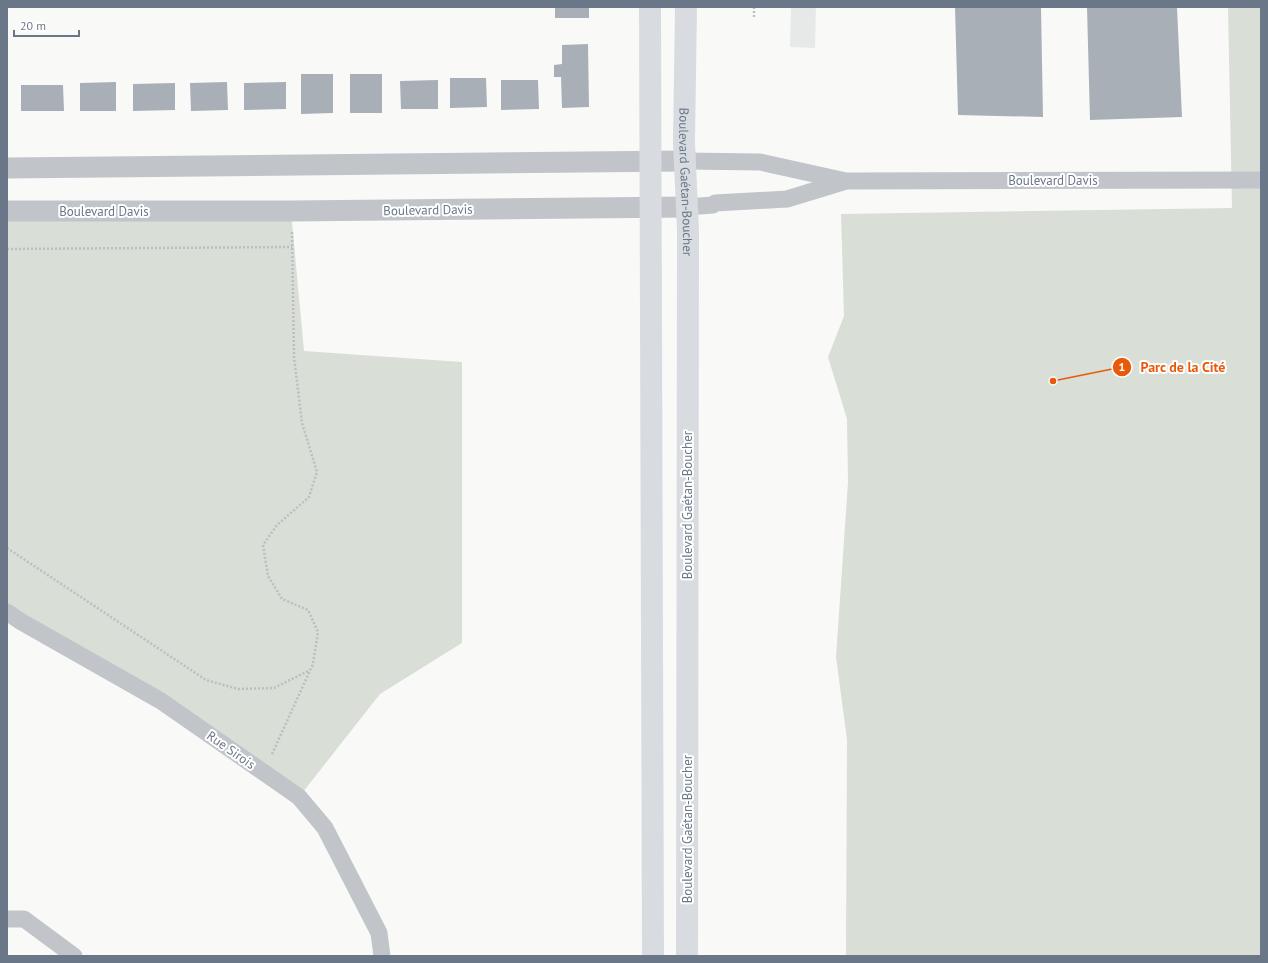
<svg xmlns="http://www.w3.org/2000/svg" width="1268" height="963" font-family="'PT Sans',sans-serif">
	<rect width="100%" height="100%" fill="#f9faf8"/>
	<path fill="#e7e9e9" d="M791,7h25l-1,41 -25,-1z"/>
	<path fill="#d9ded7" d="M1228,7h33v949h-415l1,-216 -11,-83 12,-175 -1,-63 -19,-62 16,-41 -3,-102 391,-6z
		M7,211h284l13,140 158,11v281l-82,51 -81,103 -292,-185z"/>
	<path fill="#a8afb7" d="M555,7h34v11h-34z
		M955,7h86l2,110 -85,-2z
		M1087,7h90l5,110 -92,3z
		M588,44l1,63 -27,1 -1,-31h-7v-12l8,-1v-19z
		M301,74h32v39l-32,1z
		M350,74h32v39h-32z
		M450,78h36l1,29 -37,1z
		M438,80v29h-37l-1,-28z
		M501,80h37l1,29 -38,1z
		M116,82v29h-36v-28z
		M227,82l1,28 -37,1 -1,-28z
		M286,82v27l-42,1v-27z
		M175,83v27l-42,1v-27z
		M21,85h42l1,26h-43z"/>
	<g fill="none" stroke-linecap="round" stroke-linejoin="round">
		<path stroke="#bcbec2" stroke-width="2.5" stroke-dasharray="2 2" stroke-linecap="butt" d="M754,7v11
			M7,249l285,-2
			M7,548l199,132 32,9 36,-1 36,-18
			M272,754l41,-90 5,-32 -10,-22 -26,-11 -14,-23 -5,-31 14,-20 32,-28 8,-25 -15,-49 -8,-66 -2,-125"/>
		<path stroke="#c1c5ca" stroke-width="17" d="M685,161l75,1 86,19 415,-1
			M687,207l26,-2 2,-2 72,-4 59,-18
			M7,612l13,9 141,80 138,96 26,31 54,105 3,23
			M7,919h17l50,37"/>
		<path stroke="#c1c5ca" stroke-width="21" d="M7,168l678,-7
			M7,211h284l396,-4"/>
		<g stroke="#d8dce0" stroke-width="22">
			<path d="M650,7l3,949"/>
			<path id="s1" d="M686,7l-2,135 4,88 -1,726"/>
		</g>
	</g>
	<g text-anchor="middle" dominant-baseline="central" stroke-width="4" stroke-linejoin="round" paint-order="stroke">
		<g font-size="13" fill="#6a7788" stroke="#fff">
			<text x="1053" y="180">Boulevard Davis</text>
			<text stroke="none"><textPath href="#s1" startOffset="175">Boulevard Gaétan-Boucher</textPath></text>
			<text transform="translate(428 210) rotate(-1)">Boulevard Davis</text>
			<text x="104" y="211">Boulevard Davis</text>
			<text transform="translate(687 505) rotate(-90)">Boulevard Gaétan-Boucher</text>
			<text transform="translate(231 750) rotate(35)">Rue Sirois</text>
			<text transform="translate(687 829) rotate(-90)">Boulevard Gaétan-Boucher</text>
		</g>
	</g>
	<path fill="none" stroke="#e8590c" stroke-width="1.5" d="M1053 381L1122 367"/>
	<g fill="#e8590c" stroke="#fff" stroke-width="1.5">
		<circle cx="1053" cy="381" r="4"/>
		<circle cx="1122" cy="367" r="10"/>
	</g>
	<g font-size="12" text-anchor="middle" font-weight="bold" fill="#fff">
		<text x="1122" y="371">1</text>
	</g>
	<g font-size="14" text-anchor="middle" font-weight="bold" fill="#e8590c" stroke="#fff" stroke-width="4" stroke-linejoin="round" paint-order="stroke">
		<text x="1183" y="372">Parc de la Cité</text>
	</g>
	<rect width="1268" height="963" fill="none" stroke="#6a7788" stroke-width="16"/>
	<path d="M14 30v6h65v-6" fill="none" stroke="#6a7788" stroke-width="2"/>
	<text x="20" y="30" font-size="12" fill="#6a7788" stroke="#ffffff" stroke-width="3" paint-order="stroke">20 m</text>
</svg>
